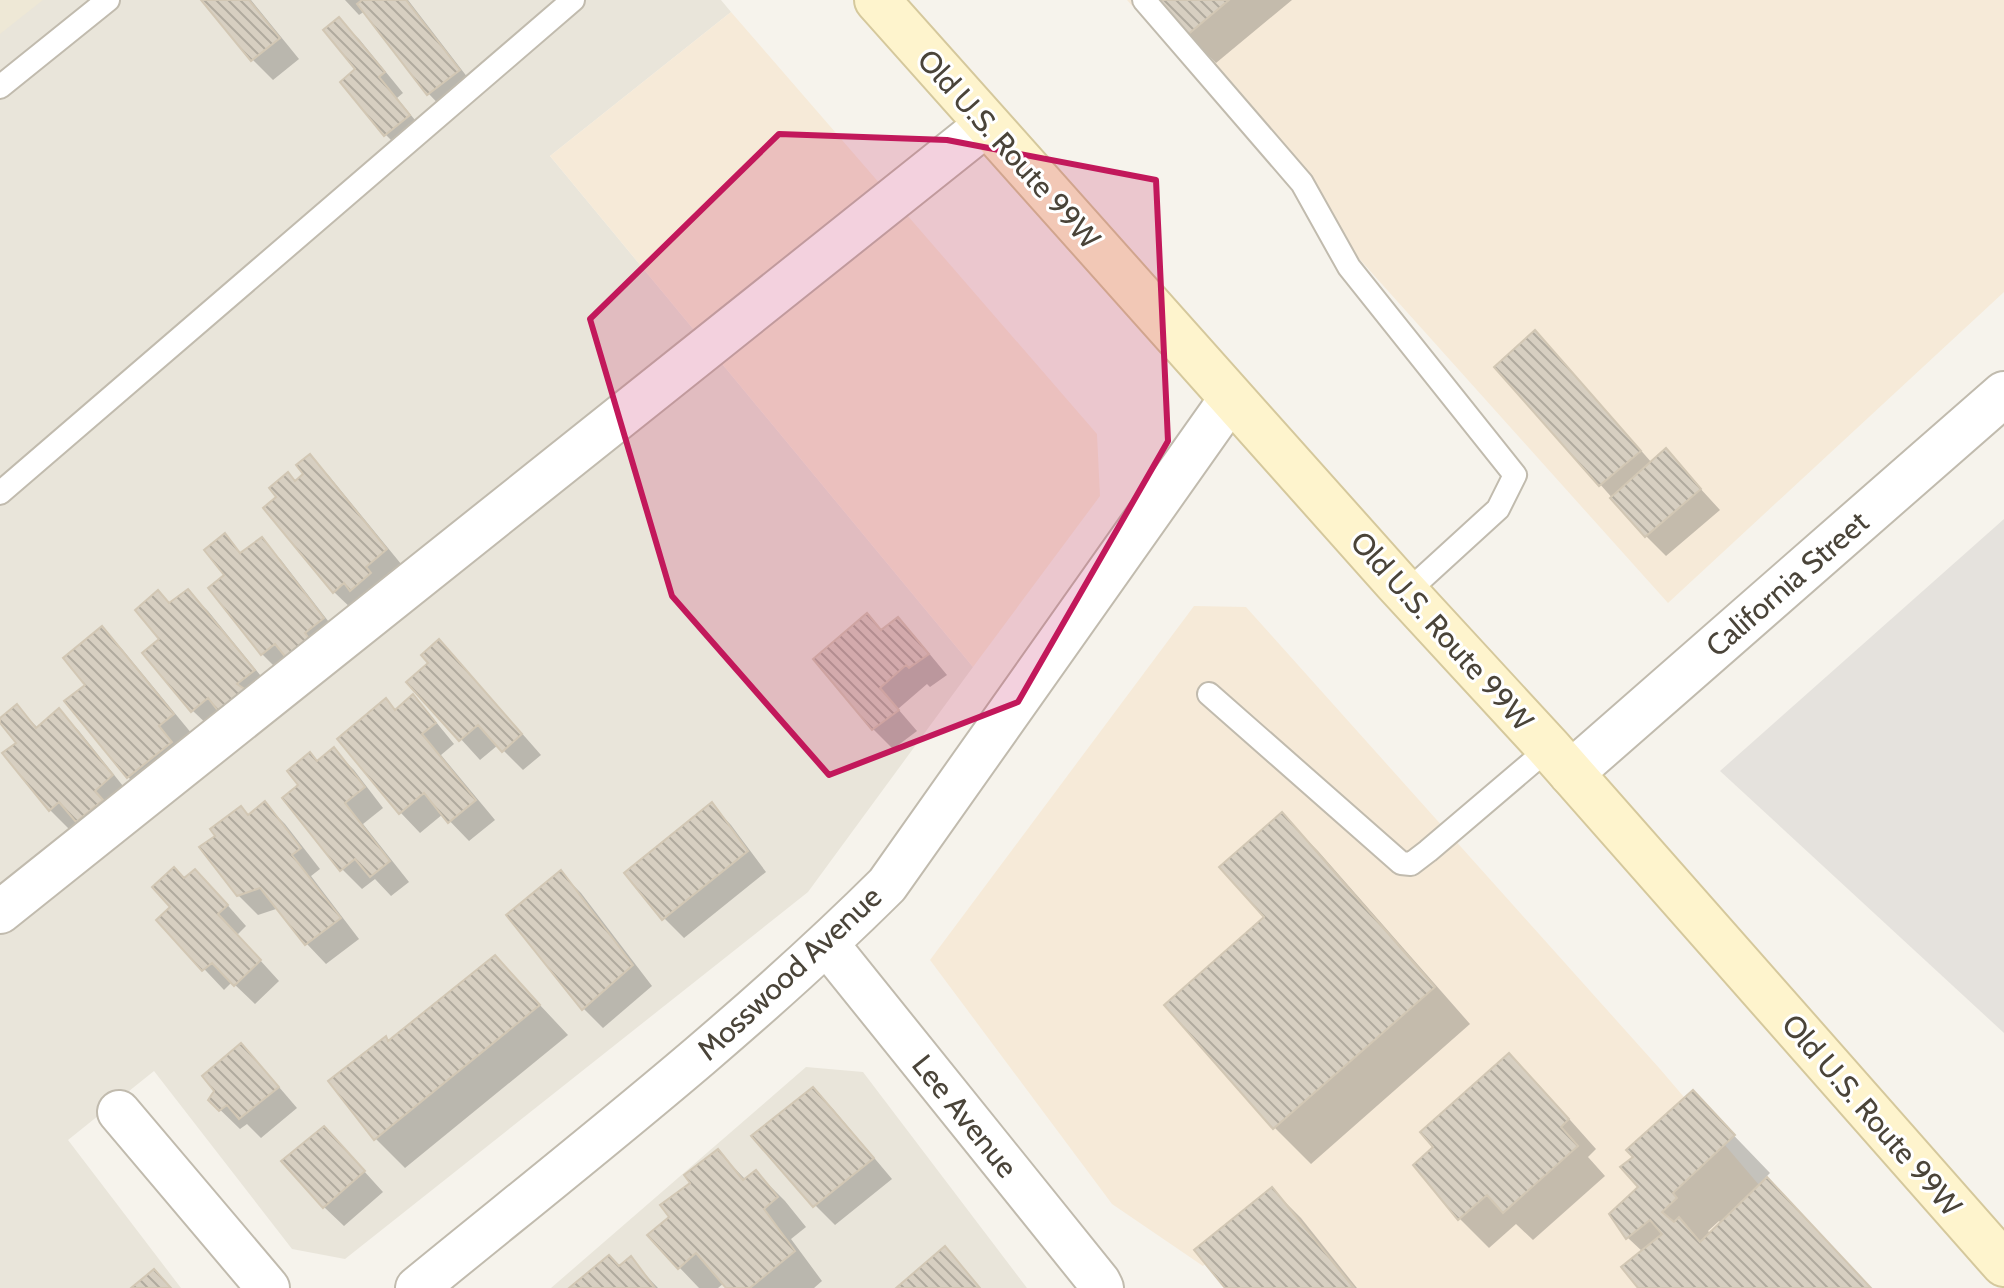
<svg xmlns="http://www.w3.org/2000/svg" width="2004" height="1288" font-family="Cabin,sans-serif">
	<defs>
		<pattern id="building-back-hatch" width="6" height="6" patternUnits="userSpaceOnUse" patternTransform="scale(2)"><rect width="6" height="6" fill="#d7cfc1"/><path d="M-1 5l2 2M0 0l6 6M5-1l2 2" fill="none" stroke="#b0aa9e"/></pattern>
	</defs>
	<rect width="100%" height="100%" fill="#f6f3ec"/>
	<path fill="#e9e5da" d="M21,0h700l10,12 -181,144 423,511 -165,225 -463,367 -53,-10 -138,-178 -86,69 113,148h-181v-1270z
		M806,1067l57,5 164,216h-476z"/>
	<path fill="#f6ead8" d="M1127,0h877v292l-336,311z
		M731,12l366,422 3,62 -127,171 -423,-511z
		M1194,606l52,1 414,462 187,219h-553l-49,-60 -42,38 -91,-62 -182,-244z"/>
	<path fill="#e5e2dd" d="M2004,519v514l-284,-262z"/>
	<path fill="#eee8d6" d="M0,0h43l-43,34z"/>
	<path fill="#0003" fill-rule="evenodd" d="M204,0h47l48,59 -26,21 -20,-20z
		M345,0h63l70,91 -30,23 -19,-20 -64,-83 -6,4z
		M1159,0h133l-76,63 -28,-28z
		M339,20l20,19 44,54 -6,5 31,38 -23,18 -20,-20z
		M1555,353l97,110 14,-12 54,59 -54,46 -20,-20 -150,-169z
		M310,456l19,20 77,94 -52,41 -20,-19 -38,-109 10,-8z
		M224,536l18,18 19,-14 20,20 61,79 -60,35 -20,-20 -35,-78z
		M188,592l20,19 65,80 -60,39 -20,-19 -48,-58 17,-14 8,-34z
		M867,616l16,15 15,-11 20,20 29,35 -17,12 -3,-3 -29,25 19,22 -24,18 -20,-20z
		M102,629l20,20 70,85 -44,63 -20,-20 -41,-92z
		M459,662l82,93 -18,15 -25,-25 -18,15 -71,-78z
		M412,697l20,20 22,27 -13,11 54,65 -26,21 -26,-27 -23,19 -19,-20 -62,-74 57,-28z
		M17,707l21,21 21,-17 20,20 52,65 -34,45 -18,-19 -9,8 -20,-20 -31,-67z
		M334,750l20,20 29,38 -20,16 46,58 -18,14 -16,-17 -13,10 -20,-20 -41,-83 17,-23z
		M265,804l20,20 35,45 -9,7 48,63 -33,25 -19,-20 -28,-36 -21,7 -20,-20z
		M712,805l19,20 35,47 -82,66 -20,-20z
		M1282,815l36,36 152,173 -159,140 -36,-36 -108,-123 100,-88z
		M561,873l20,20 71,93 -49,42 -20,-20z
		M185,880l30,11 31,35 -9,9 42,46 -24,23 -23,-22 -8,8 -66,-70 15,-13z
		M495,957l73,78 -163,133 -29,-29 -45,-58 58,-38z
		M1509,1055l29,29 58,65 -8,8 17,19 -72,64 -17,-16 -27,24 -29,-29 -44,-54 20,-18z
		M261,1066l36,42 -36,30 -14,-14 -7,5 -30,-29z
		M813,1089l20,20 59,70 -57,46 -20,-20z
		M1693,1093l77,80 -5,5 106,110h-230l2,-36 -15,-14 -16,-24 29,-27 -5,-30zM1719,1221l3,3 -11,10 -3,-3z
		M344,1149l39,43 -39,34 -20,-19z
		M718,1151l28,29 10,-8 29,29 21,26 -15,12 31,42 -8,7h-85l-5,-5 -6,5h-19l-20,-21 -7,-49 20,-34z
		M1272,1189l29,29 56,70h-129z
		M631,1259l27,29h-86l47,-20z"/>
	<path fill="url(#building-back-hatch)" stroke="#d2c7b4" stroke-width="2" d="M201,0h48l31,38 -29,23z
		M362,0h44l54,70 -33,25 -70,-91z
		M1156,0h73l-43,36z
		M339,17l46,55 -6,5 31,38 -26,21 -44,-54 15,-13 -32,-39z
		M1535,330l106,121 -42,35 -105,-119z
		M1666,448l35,41 -56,48 -35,-39z
		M310,454l77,95 -21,18 5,6 -21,18 -6,-8 -11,10 -70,-85 13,-11 -7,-9 19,-16 7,9 8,-7 -7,-9z
		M225,533l15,20 22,-16 62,81 -19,15 7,9 -24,18 -13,-16 -14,11 -53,-67 16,-13 -20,-25z
		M188,589l67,81 -18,14 9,6 -27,22 -11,-14 -17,14 -49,-59 17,-14 -24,-29 23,-20 11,13z
		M867,613l14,17 17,-13 31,37 -20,14 -3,-3 -26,23 19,22 -27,20 -59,-71z
		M102,626l72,88 -15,12 13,16 -45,36 -63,-77 21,-16 -22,-27z
		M439,639l83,95 -20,18 -24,-27 -19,16 -53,-59 22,-19 -7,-8z
		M413,694l23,29 -14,11 54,66 -28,23 -24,-30 -25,21 -62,-75 49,-41 9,12z
		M17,704l19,24 23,-20 54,67 -18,16 8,9 -27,22 -17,-20 -10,9 -47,-58 14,-10 -16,-20v-5z
		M334,747l31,40 -20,16 45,58 -20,16 -15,-18 -15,12 -58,-73 16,-13 -11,-14 23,-19 7,9z
		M265,801l36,47 -9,7 49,63 -36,27 -45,-57 -23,8 -38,-49 16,-11 -5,-7 31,-23 7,9z
		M712,802l36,49 -86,69 -38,-47z
		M1282,812l153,175 -162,142 -109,-124 100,-88 -45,-50z
		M174,867l10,11 11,-9 33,36 -10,9 43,46 -27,26 -22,-23 -10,8 -46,-51 14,-13 -18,-20z
		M561,870l72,95 -51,45 -76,-95z
		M495,955l45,50 -166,135 -46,-59 58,-45 2,5z
		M241,1043l38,44 -40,32 -12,-14 -8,6 -11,-11 6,-9 -12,-15z
		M1509,1053l60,66 -8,8 17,19 -75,67 -16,-18 -29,25 -45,-55 20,-18 -13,-15z
		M813,1087l61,71 -61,49 -62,-71z
		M1693,1090l42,45 -62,58 4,5 -15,14 12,10 5,-5 21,25 67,-65 104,111h-233l-17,-21 41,-33 -12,-14 -24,19 -17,-25 29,-27 -18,-20 13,-10 -7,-7z
		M324,1126l41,45 -42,37 -42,-47z
		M718,1149l25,31 13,-10 22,27 -14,12 31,42 -45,37h-24l-30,-35 -18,16 -31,-34 22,-18 -9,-12 30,-22 -6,-8z
		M1272,1187l82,101h-129l-31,-38z
		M945,1246l35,42h-84z
		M609,1255l10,11 12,-10 24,32h-86z
		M154,1269l17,19h-40z"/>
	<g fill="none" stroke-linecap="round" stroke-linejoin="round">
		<defs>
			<path id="service" d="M1144,0l158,183 47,84 166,208 -17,34 -92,84
				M0,87l108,-87
				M0,493l573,-493
				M1209,694l192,169 10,1 17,-13 121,-103"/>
			<path id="minor" d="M0,912l987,-788
				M827,944l272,338 3,6
				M119,1112l149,176
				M417,1288c160,-131 323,-257 470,-403l344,-487"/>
			<path id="tertiary" d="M1571,773l433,-379"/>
			<path id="secondary" d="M877,0l519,582 153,166 455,516"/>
		</defs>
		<use href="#service" stroke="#c1bbae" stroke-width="26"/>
		<use href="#minor" stroke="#c1bbae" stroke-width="46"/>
		<use href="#tertiary" stroke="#c1bbae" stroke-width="48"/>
		<use href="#secondary" stroke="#d5c89c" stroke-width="48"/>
		<use href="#service" stroke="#fff" stroke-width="22"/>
		<use href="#minor" stroke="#fff" stroke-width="42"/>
		<use href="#tertiary" stroke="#fff" stroke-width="44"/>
		<use href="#secondary" stroke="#fef4cd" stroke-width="44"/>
	</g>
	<path fill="#c2185b" fill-opacity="0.2" stroke="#c2185b" stroke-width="6" stroke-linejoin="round" d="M779,134l168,6 209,40 12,261 -150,261 -189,73 -157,-179 -82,-277z"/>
	<g text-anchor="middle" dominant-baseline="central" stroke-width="6" stroke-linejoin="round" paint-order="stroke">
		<g font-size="30" fill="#4a4439" stroke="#fff">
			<text transform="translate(1009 149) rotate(48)">Old U.S. Route 99W</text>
			<text transform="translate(1787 584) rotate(-41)">California Street</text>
			<text transform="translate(1442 631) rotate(48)">Old U.S. Route 99W</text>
			<text transform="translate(789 973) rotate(-43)">Mosswood Avenue</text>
			<text transform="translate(1872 1115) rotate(49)">Old U.S. Route 99W</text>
			<text transform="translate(965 1116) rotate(51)">Lee Avenue</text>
		</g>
	</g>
</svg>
